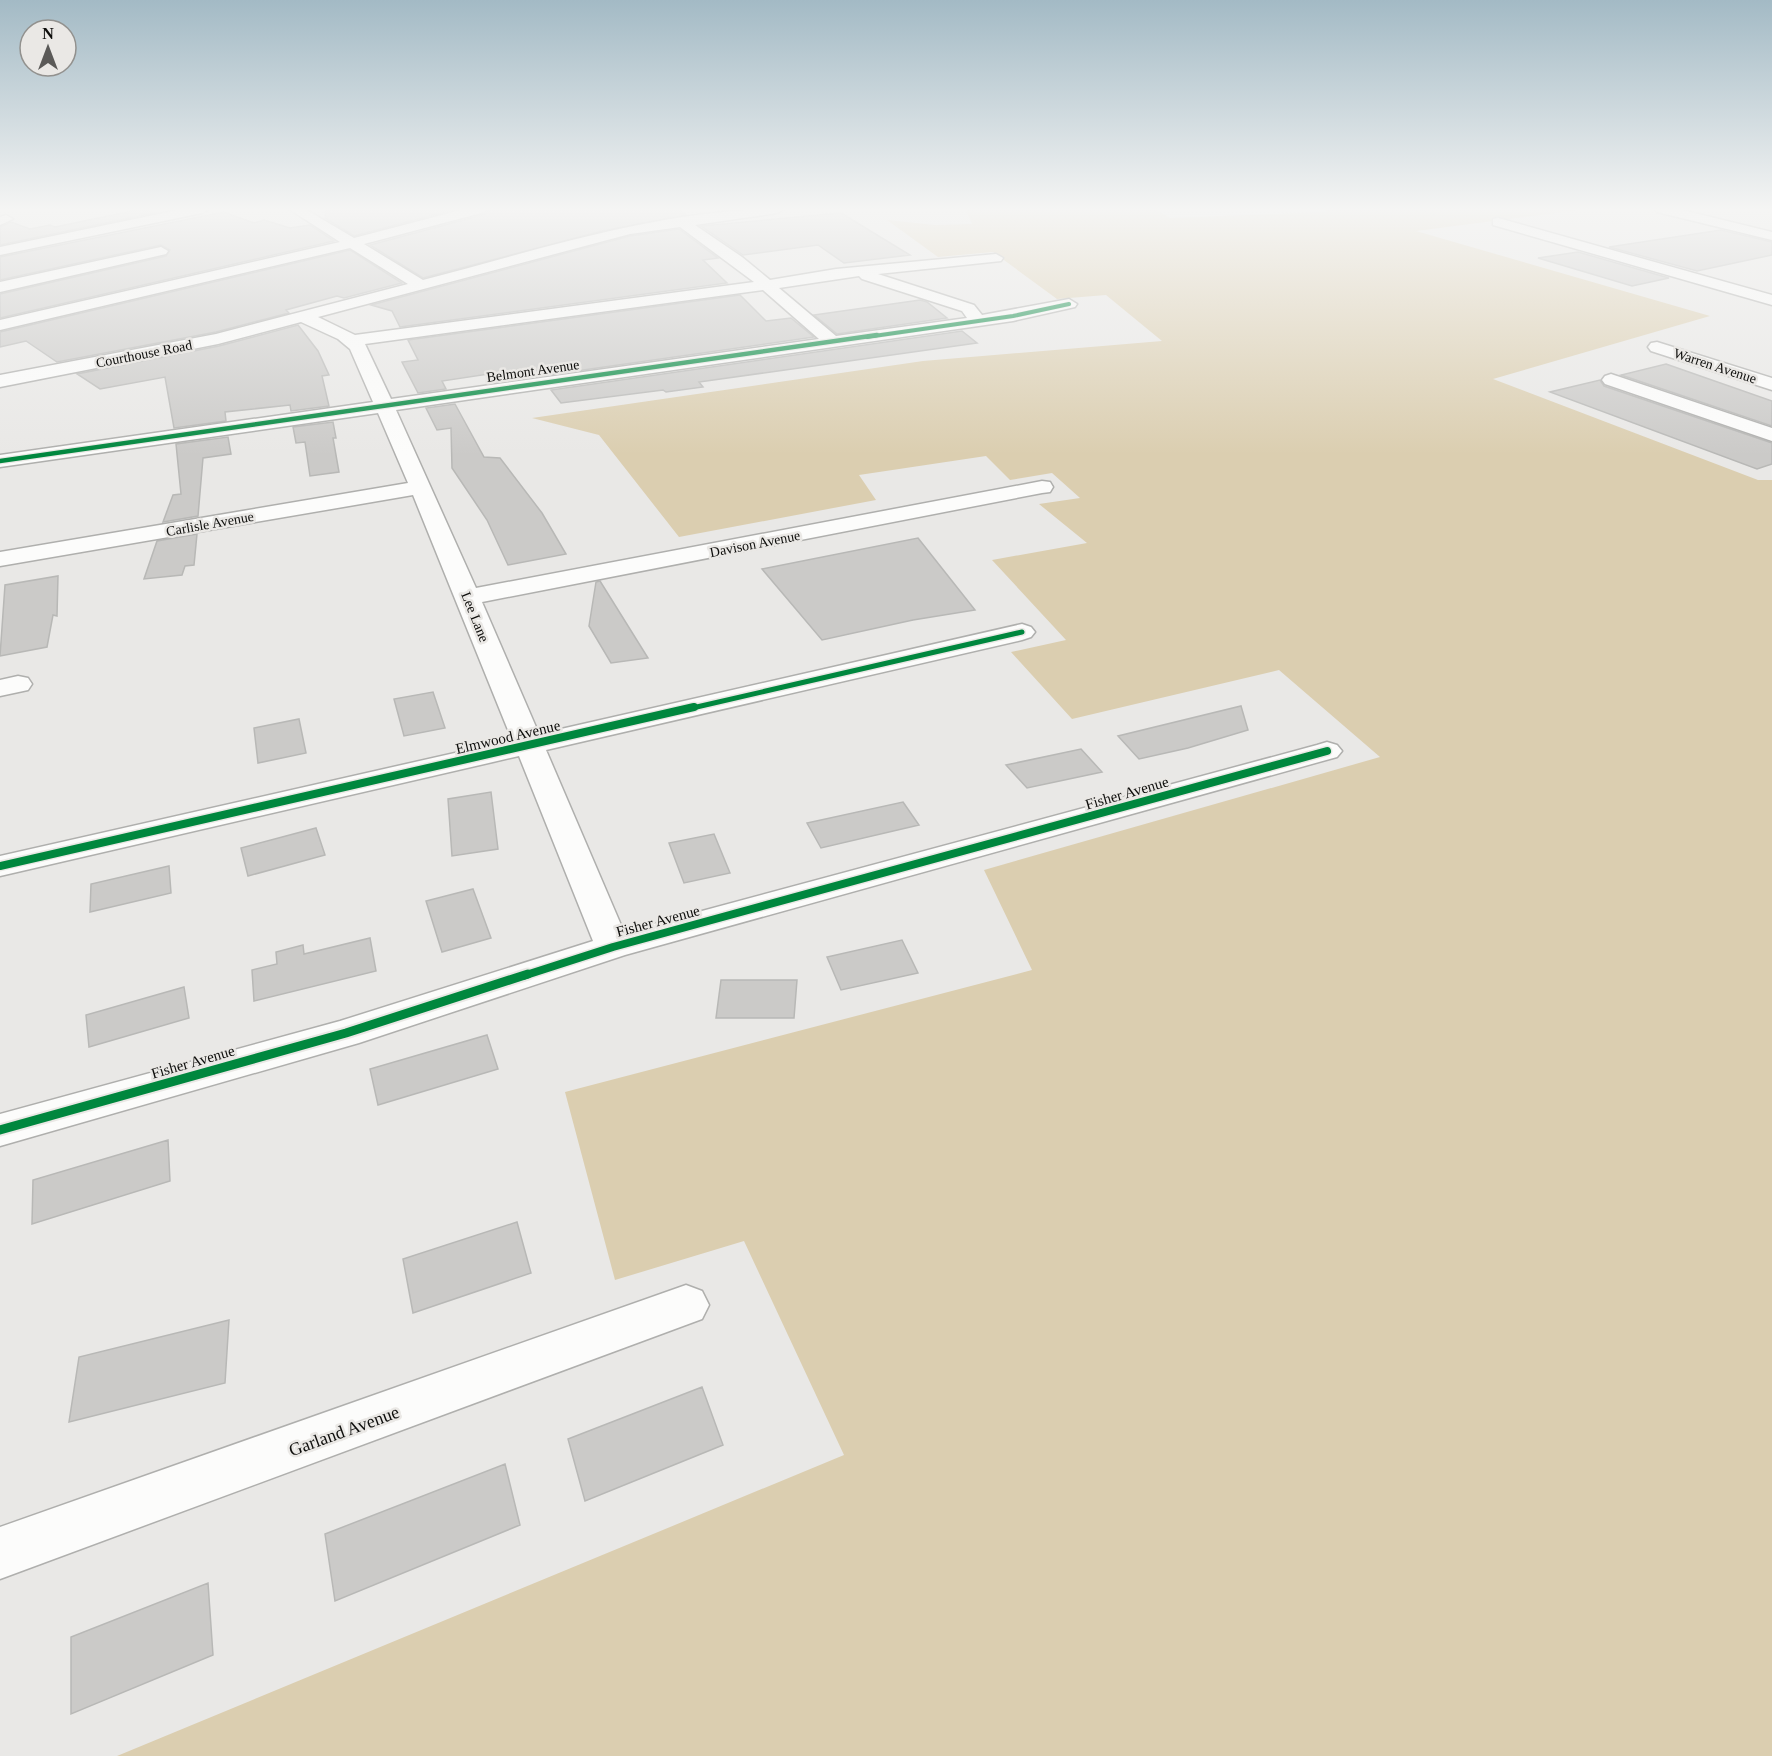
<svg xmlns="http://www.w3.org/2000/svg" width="1772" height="1756" font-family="Georgia,serif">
	<rect width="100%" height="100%" fill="#e9e8e6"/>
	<path fill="#dbceb0" d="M966,209h190l14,9 157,-6 -4,-3h264l-171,22 294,85 -217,63 265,101h14v1276h-1655l727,-301 -100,-214 -129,39 -50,-188 467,-122 -48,-100 396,-113 -101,-87 -207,49 -61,-67 55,-12 -74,-80 95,-17 -48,-39 41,-6 -28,-25 -42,7 -24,-24 -127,19 17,25 -197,37 -80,-102 -67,-17 391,-57 239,-20 -56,-46 -49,4 -64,-47 -55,5 -51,-37 48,5 37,-1z"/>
	<path fill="#cbcac8" stroke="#b8b8b6" stroke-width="1.5" d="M142,209l12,4 -154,32v-18l11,-5 19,7 20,-4 5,2z
		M326,209h130l-102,27 -29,-18z
		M489,209h190l7,6 -84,16 -179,47 -53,-33 116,-31z
		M224,212l30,11 10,-3 26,8 20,-3 24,16 -334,77v-24l166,-38 4,-6 -9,-5 -161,35v-23z
		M841,213l69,42 -66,8 -26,-18 -75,10 -42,-29z
		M679,229l39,29 -15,2 24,23 -327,44 -8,-16 -21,-6 259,-69z
		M1721,230l51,12v13l-75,16 -88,-24z
		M350,250l52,33 -58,15 -7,-2 -51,14 3,3 -73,19 -159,30 -31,-21 -26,6v-15z
		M1578,252l91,26 -37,8 -94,-28z
		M740,295l26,26 25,-3 23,19 -273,39 -7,-9 -92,14 4,8 -28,4 -16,-31 16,-2 -10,-20z
		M920,300l7,2 20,16 -110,16 -23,-19z
		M298,325l20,26 11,24 -7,1 7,30 -38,5 -1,-6 -65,7 1,9 -52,7 -9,-51 -65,12 -23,-15 142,-28z
		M962,331l15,12 -278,39 4,5 -37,5 -3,-2 -102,13 -10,-13z
		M1666,364l106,37v25l-151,-51z
		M1600,380l4,6 168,57v21l-15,5 -207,-77z
		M455,404l29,53 16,1 42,55 24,41 -58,11 -21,-45 -35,-52 -1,-40 -14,2 -11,-22z
		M333,422l3,16h-3l6,34 -29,4 -5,-34 -9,1 -3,-16z
		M228,437l3,17 -28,4 -5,58 -35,6 10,-27 8,-1 -5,-50z
		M197,534l-3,31 -9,1 -3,9 -38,4 13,-38z
		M918,538l57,72 -62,10 -91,20 -60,-71z
		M58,576l-1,40 -4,-1 -6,32 -47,9 5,-71z
		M600,581l48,77 -37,5 -22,-37 7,-44z
		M433,692l12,36 -41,8 -10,-37z
		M1241,706l7,24 -60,18 -49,11 -21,-23z
		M299,719l7,34 -48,10 -4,-35z
		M1081,749l21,23 -75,16 -21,-23z
		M491,792l7,57 -46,7 -4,-57z
		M903,802l16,23 -98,23 -14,-25z
		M316,828l9,27 -77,21 -7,-28z
		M714,834l16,39 -46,10 -15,-40z
		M169,866l2,27 -81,19 1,-28z
		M473,889l18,49 -49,14 -16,-51z
		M370,938l6,33 -122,30 -2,-31 25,-6 -1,-12 27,-7 1,9z
		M902,940l16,33 -77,17 -14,-33z
		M721,980h76l-3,38h-78z
		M184,987l5,31 -100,29 -3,-32z
		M487,1035l11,34 -120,36 -8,-36z
		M168,1140l2,41 -138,43 1,-44z
		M517,1222l14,51 -118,40 -10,-54z
		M229,1320l-4,63 -156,39 10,-65z
		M702,1387l21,58 -138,56 -17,-62z
		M505,1464l15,61 -185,76 -10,-67z
		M208,1583l5,72 -142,59v-77z"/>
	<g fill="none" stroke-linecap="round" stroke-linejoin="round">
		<defs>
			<path id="minor" d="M183,209h26l-7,4 -202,42v-8z
				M289,209h16l49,29 111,-29h22l-2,3 -121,32 59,36c119,-31 238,-71 361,-71l-7,4 -82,12 47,32 28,23 66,-11 160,-15 7,4 -2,3 -123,13 96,31 8,10 87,-16 8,5 -2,3 -62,14 -617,89 80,178 566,-107 8,1 3,5 -3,5 -8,1 -560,109 57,132 483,-110 9,3 4,5 -4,5 -9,3 -476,110 78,182 693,-187 10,-3 10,3 5,6 -5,6 -712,198 -266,88 -359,103v-32l340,-93 253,-80 -74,-185 -519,120v-20l512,-116 -99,-245 -413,71v-14l408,-69 -30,-70 -378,54v-12l373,-53 -23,-53 -12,-10 -37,-17 -83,22 -218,43v-12l216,-41 192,-50 -58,-36 -350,82v-10l340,-78zM680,227l74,55 -399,53 -37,-18 312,-83zM859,276l3,3 100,32 5,7 -131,18 -57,-48zM763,290l56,49 -428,60 -26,-55z
				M1655,209h23l94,23v8l-115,-28z
				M6,215l7,4 -13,6v-8z
				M1498,218l274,77v10l-279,-80v-6z
				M161,247l7,4 -2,3 -166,38v-10z
				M1657,342l115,36v12l-121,-39 -3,-4 3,-4z
				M1611,374l161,54v13l-167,-57 -3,-4 3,-4z
				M18,676l10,2 4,6 -4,6 -28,6v-16z
				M686,1285l16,6 7,14 -7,14 -702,260v-52z"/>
		</defs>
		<use href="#minor" stroke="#afafad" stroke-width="3"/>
		<path stroke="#c9c9c8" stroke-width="1.5" stroke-dasharray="1 2" stroke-linecap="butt" d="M1416,209l25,8h35
			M1547,212l6,-1 -1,-2"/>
		<use href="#minor" fill="#fcfcfb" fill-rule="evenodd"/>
		<defs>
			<path id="cycleway-far4" d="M867,337l146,-21 56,-12"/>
			<path id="cycleway-far3" d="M0,461l877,-126"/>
			<path id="cycleway-far2" d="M688,709l334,-77"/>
			<path id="cycleway-far1" d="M0,866l694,-159
				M523,976l90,-29 714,-196"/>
			<path id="cycleway" d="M0,1130l346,-97 182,-59"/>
		</defs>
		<use href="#cycleway-far4" stroke="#eae8e5" stroke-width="5"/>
		<use href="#cycleway-far3" stroke="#eae8e5" stroke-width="7"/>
		<use href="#cycleway-far2" stroke="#eae8e5" stroke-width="8"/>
		<use href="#cycleway-far1" stroke="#eae8e5" stroke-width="11"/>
		<use href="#cycleway" stroke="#eae8e5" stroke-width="13"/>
		<use href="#cycleway-far4" stroke="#00873e" stroke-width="4"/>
		<use href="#cycleway-far3" stroke="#00873e" stroke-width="4.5"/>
		<use href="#cycleway-far2" stroke="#00873e" stroke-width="5"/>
		<use href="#cycleway-far1" stroke="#00873e" stroke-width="8"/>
		<use href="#cycleway" stroke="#00873e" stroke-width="9"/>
	</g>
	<linearGradient id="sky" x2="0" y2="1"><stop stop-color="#a3bac5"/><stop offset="0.46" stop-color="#f5f5f4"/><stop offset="1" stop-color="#f5f5f4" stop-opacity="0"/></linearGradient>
	<rect width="1772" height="455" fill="url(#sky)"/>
	<g text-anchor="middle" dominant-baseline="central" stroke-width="5" stroke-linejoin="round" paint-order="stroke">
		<g font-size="14" fill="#0e0e0c" stroke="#eae8e5">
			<text transform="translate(144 354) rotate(-11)">Courthouse Road</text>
			<text transform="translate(1715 366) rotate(18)">Warren Avenue</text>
			<text transform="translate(533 371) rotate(-8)">Belmont Avenue</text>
			<text transform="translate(210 524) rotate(-10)">Carlisle Avenue</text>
			<text transform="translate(755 544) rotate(-11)">Davison Avenue</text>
			<text transform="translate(475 617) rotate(68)">Lee Lane</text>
		</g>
		<g font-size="15" fill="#0e0e0c" stroke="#eae8e5">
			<text transform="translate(508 737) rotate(-13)">Elmwood Avenue</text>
			<text transform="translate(1127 793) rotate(-16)">Fisher Avenue</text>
			<text transform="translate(658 921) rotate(-15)">Fisher Avenue</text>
			<text transform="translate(193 1062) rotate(-16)">Fisher Avenue</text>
		</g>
		<g font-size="18" fill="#0e0e0c" stroke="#eae8e5">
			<text transform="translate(344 1431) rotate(-20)">Garland Avenue</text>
		</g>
	</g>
	<g transform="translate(48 48)"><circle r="28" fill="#eae8e5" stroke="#92918e" stroke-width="1.5"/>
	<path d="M0-4.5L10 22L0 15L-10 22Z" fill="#5b5a58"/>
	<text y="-9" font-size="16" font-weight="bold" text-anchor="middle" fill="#0e0e0c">N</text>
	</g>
</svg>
